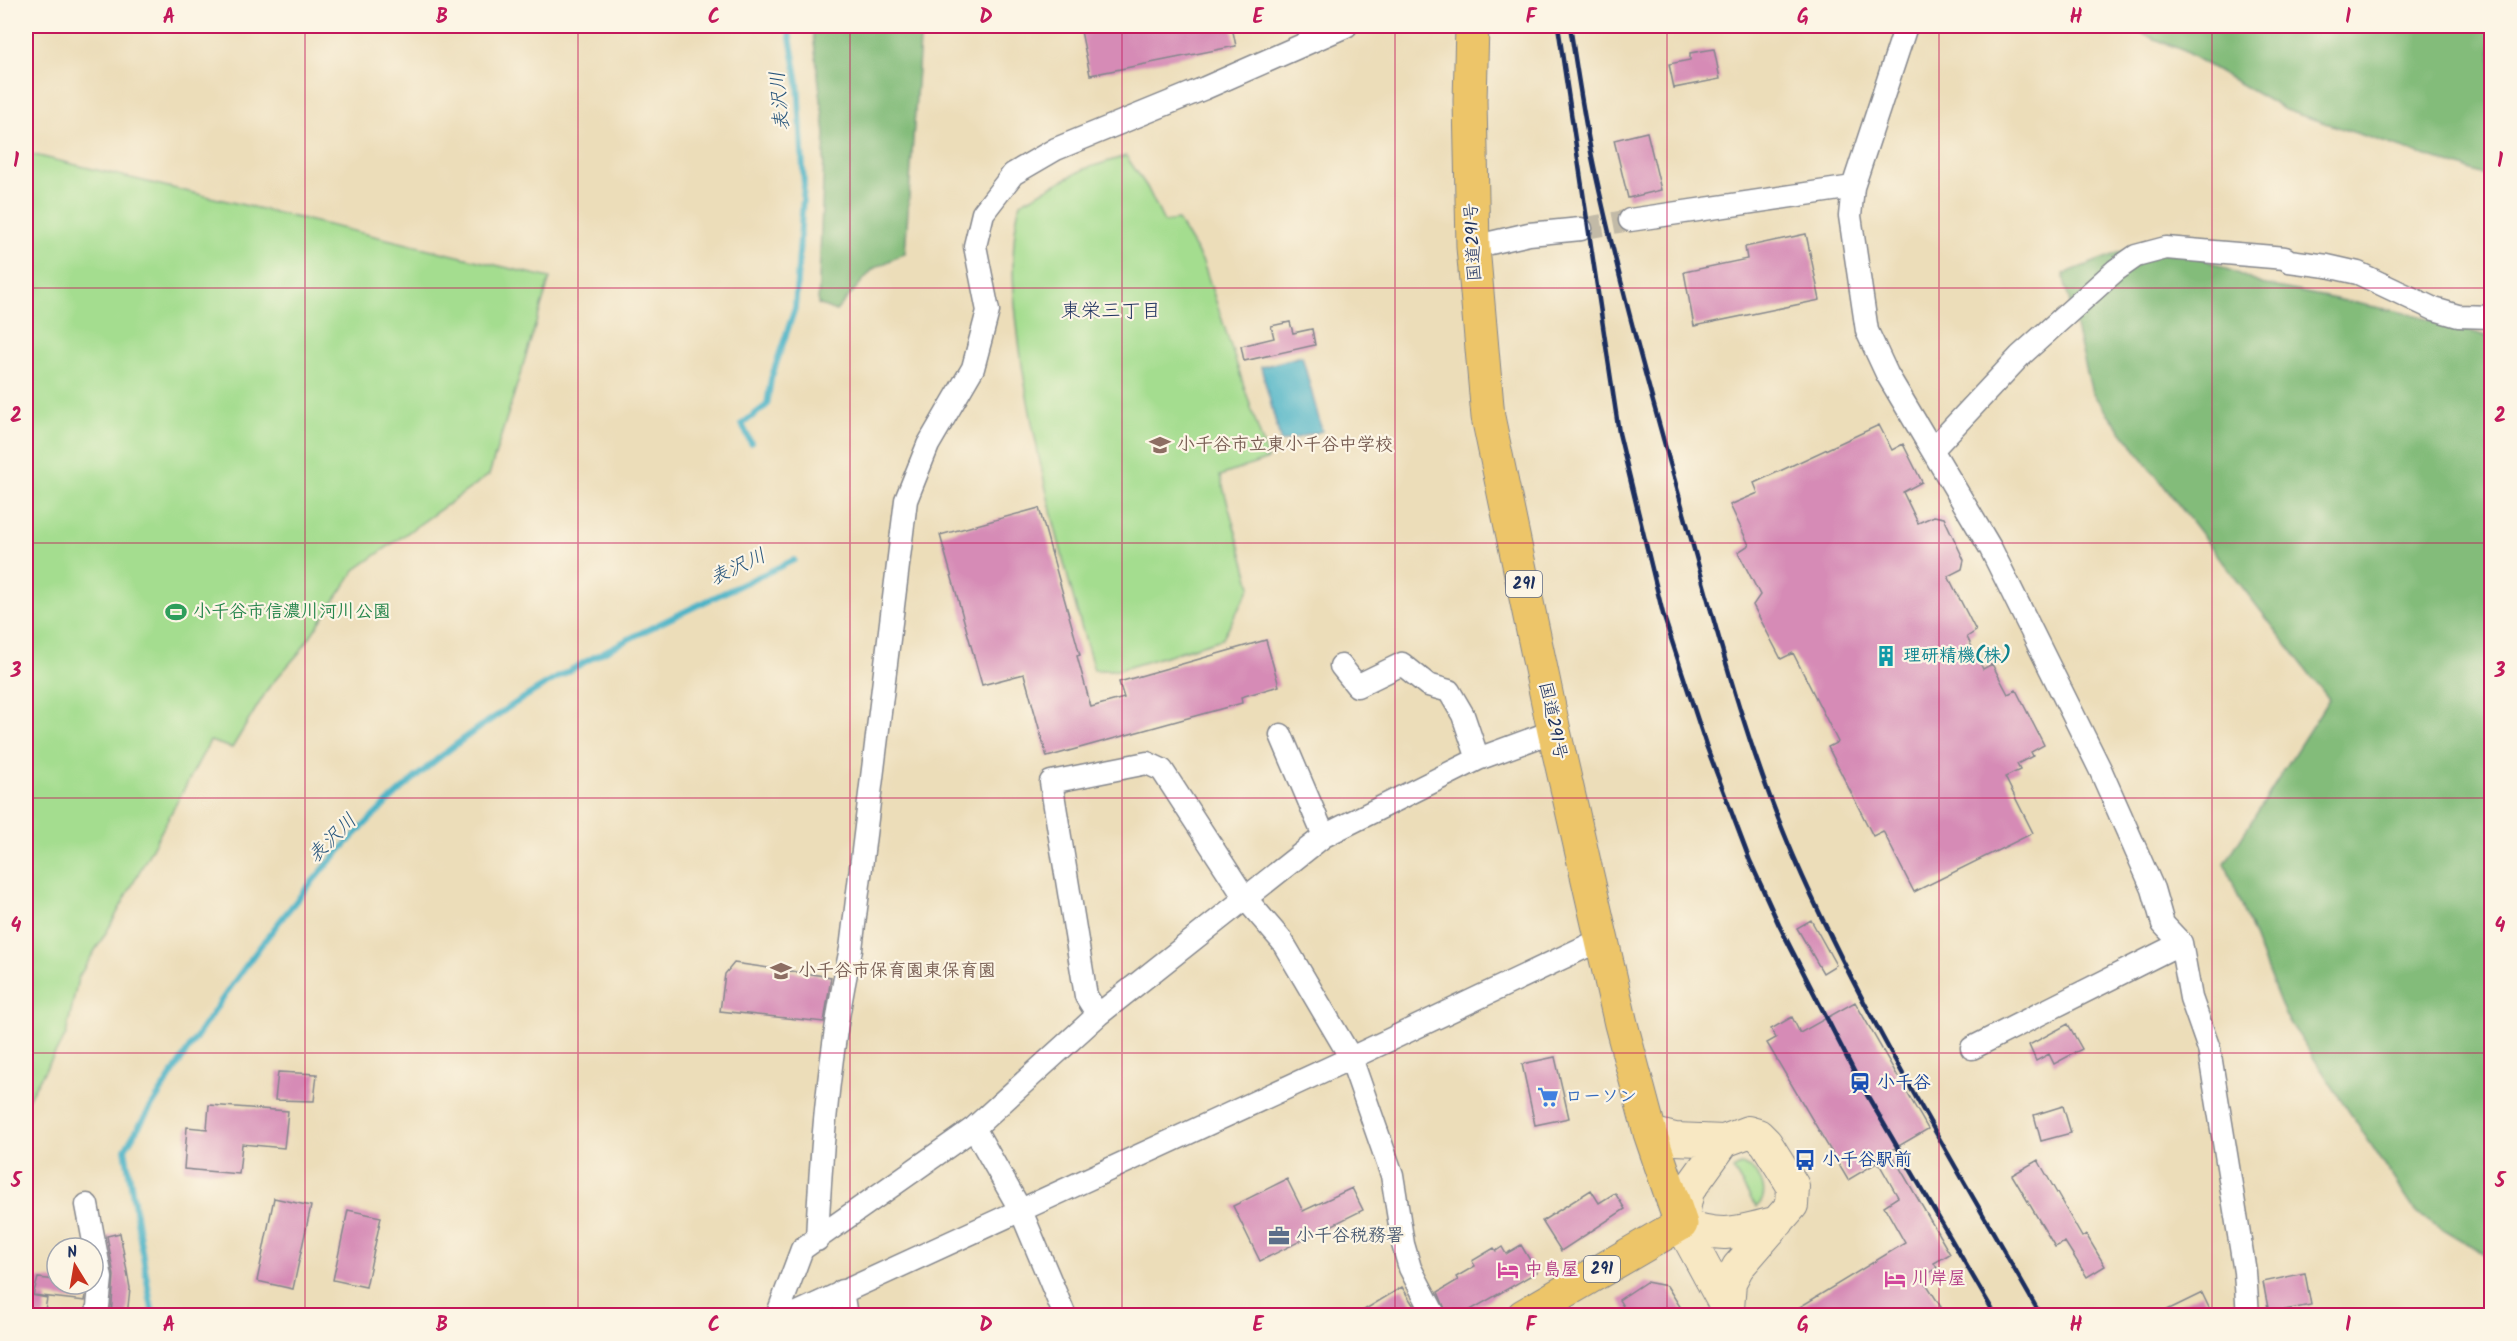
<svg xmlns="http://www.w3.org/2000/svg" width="2517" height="1341" font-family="Kalam,'Klee One',sans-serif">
	<rect width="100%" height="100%" fill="#fcf5e5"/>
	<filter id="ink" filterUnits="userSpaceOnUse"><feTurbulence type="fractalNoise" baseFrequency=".0167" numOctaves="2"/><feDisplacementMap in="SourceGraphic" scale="12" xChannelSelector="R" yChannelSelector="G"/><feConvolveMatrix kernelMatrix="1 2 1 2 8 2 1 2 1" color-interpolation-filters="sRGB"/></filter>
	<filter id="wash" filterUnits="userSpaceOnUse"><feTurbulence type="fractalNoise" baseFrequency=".008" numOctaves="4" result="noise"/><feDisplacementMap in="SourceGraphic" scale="24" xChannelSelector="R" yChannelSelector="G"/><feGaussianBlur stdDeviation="1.35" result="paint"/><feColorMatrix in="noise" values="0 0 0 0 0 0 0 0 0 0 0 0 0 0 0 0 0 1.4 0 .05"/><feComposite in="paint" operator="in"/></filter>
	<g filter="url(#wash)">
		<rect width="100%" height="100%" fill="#ecddb9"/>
		<path fill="#a4dd8f" stroke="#608676" stroke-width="1.5" d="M26,153l524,125 -61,197 -134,95 -56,83 -30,34 -37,61 -22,-7 -100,185 -32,52 -12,57 -40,67z
			M1126,156l21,31 17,35 14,-2 25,42 65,197 -48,17 31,110 -29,53 -103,31h-25c-30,-101 -56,-201 -72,-305 -7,-53 -15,-110 -2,-162l64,-34z
			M1740,1165c19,1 33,30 16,42l-23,-38z"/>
		<path fill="#83bc7a" stroke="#4f766c" stroke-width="1.5" d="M812,26h109l-16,227 -32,16 -37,42 -18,-7 7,-171z
			M2123,26h368v151l-206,-67 -103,-60z
			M2157,238l104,46 144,29 86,24v921l-74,-44 -132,-199 -60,-152 104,-164 -237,-306 -29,-119z"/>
		<path fill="#48b2c6" stroke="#327092" stroke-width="1.5" d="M1302,356l20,75 -41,11 -20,-75z"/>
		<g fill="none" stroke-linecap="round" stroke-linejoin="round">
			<path stroke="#48b2c6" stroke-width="6" d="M751,443l-9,-19 25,-19 4,-26 24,-71 9,-123 -6,-103 -10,-56
				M153,1316l-28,-167c86,-140 181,-284 310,-388 108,-88 234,-142 359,-201"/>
		</g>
		<g id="blocks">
			<path fill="#d68bb6" d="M1080,26h138l1,3 13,-2 4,19 -146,29z
				M1714,49l6,30 -46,9 -5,-24 21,-4v-7z
				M1647,132l14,58 -33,8 -14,-58z
				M1806,234l14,66 -126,26 -10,-54 63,-13 -2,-12z
				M1290,322l3,11 19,-4 3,16 -71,16 -3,-15 33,-8 -3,-12z
				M1879,425l13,25 11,-6 19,38 -19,10 15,31 16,-7 10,2 20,42 -2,9 -14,7 28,55 -9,6 16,32 9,-5 16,30 8,-4 28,55 -13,7 2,4 -16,8 3,6 -15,7 28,56 -119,59 -31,-61 -10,5 -45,-89 10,-5 -45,-89 -12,6 -28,-54 7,-10 -22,-43 11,-7 -19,-40 28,-12 -4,-10z
				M1039,508l41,147 -3,1 14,51 33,-9 -5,-16 147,-42 13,46 -38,11 1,6 -195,54 -23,-83 -42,11 -42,-150z
				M1811,920l25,45 -13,8 -26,-45z
				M734,963l97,14 -7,45 -104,-11 5,-37z
				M1855,1002l73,127 -38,22 60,103 -16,9 3,5 -15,9 19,30 -14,9h-142l120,-73 -21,-37 14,-9 -20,-35 -30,18 -81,-137 9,-5 -5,-9 21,-12 8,16z
				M2068,1024l14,25 -28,15 -5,-10 -13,7 -7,-16z
				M1555,1057l14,61 -34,7 -13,-61z
				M278,1072l39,2 -3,27 -39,-1z
				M209,1105l79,6 -4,37 -42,-4 -3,30 -55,-5 3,-42 20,2z
				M2063,1106l8,27 -30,8 -7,-26z
				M2038,1160l44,77 4,-3 19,32 -18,11 -22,-35 -10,5 -43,-72z
				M1287,1179l16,32 49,-23 11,22 -103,51 -27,-55z
				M1591,1190l8,13 16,-10 10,16 -64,42 -19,-30z
				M274,1198l37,8 -18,83 -36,-8z
				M348,1210l33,7 -15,70 -33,-7z
				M120,1233l10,55 -3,28h-16l3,-40 -7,-40z
				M1521,1245l16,27 -77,44h-12l-10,-24 20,-12 -2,-3 19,-11 -3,-5 22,-13 2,3 6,-4 4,7z
				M2305,1273l6,32 -42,8 -6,-31z
				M38,1278l19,2v4h30l-2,17 -52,-6z
				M1646,1282l21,4 19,30h-57l-10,-16z
				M1402,1287l18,29h-66z
				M2202,1293l11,23h-58z
				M31,1295l16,3 -3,18h-18z"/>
		</g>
	</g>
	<g filter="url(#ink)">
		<use href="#blocks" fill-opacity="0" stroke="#84868c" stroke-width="1.5"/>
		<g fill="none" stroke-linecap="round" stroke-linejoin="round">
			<path stroke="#c2baa7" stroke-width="22" stroke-dasharray="22 11" stroke-linecap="butt" d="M1581,229l49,-9"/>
			<defs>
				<path id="street" d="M1906,26l-53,161 -3,29 17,115 20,43 104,175 109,220 53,120 10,35 18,19 10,55 18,51 36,223 3,44
					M1630,220l223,-33
					M1473,247l56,-13 52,-5
					M1933,449l87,-93 96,-86 20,-14 30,-8 119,10 4,3 38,5 31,7 76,36 24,7 34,1
					M1341,666l16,20 45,-22 26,21 21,6 14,24 15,44
					M1281,735l43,101
					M1098,1015l-12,-19 -35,-214 96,-19 15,7 83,128 37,43 69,117 41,117 11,69 7,24 25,48
					M1972,1048l209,-105
					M974,1128l47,83 44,105
					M87,1205l14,73 -4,38
					M817,1240c4,-96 13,-197 34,-291l55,-449 22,-55 45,-77 15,-57 -13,-65 8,-33 30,-39 43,-25 149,-61 141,-62
					M842,1291l4,25
					M777,1316l25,-67 172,-121 124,-113 226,-179 154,-77 76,-28
					M791,1316l560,-258 251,-119"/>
				<path id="secondary" d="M1650,1133l25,6 49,2
					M1681,1224c43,15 54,9 97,-2
					M1728,1309l2,-27 8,-15 54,-62 1,-19 -27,-43 -8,-8 -10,-3 -24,9 -36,50 -7,33 50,92"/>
				<path id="highway" d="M1472,26l-2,75 3,146 15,170 66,314 67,293 29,109 31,91 -158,92"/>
			</defs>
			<use href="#street" stroke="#84868c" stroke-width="25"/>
			<use href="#secondary" stroke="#84868c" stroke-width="34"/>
			<use href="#highway" stroke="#84868c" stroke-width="35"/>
			<use href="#street" stroke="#fff" stroke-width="22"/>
			<use href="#secondary" stroke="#f8e8c3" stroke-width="32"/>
			<use href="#highway" stroke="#edc569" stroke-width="33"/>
			<path stroke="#1b2f5e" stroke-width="4.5" d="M1558,26l61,407 44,181 43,131 44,116 29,64 81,158 136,233
				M1570,26c8,50 15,101 26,150 24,109 54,216 84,323 34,121 64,242 114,358 69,159 162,308 247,459"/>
		</g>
	</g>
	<path fill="none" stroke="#c2185b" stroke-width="1.5" stroke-opacity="0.55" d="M305,26v1290M578,26v1290M850,26v1290M1122,26v1290M1395,26v1290M1667,26v1290M1939,26v1290M2212,26v1290M26,288h2466M26,543h2466M26,798h2466M26,1053h2466"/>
	<defs>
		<symbol id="school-bare" viewBox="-9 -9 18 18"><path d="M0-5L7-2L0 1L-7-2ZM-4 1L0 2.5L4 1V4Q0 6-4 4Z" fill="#8d6e63" stroke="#fcf5e5" stroke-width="2.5" paint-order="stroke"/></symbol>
		<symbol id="stadium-bare" viewBox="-9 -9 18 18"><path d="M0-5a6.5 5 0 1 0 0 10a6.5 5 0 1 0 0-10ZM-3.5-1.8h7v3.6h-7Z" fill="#2e9e5b" stroke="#fcf5e5" stroke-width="2.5" paint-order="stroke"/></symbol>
		<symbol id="building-bare" viewBox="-9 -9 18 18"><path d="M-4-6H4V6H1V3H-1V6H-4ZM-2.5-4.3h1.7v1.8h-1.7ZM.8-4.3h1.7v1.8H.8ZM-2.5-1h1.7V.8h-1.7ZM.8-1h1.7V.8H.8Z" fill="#0f9aa8" stroke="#fcf5e5" stroke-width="2.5" paint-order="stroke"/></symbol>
		<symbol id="station-bare" viewBox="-9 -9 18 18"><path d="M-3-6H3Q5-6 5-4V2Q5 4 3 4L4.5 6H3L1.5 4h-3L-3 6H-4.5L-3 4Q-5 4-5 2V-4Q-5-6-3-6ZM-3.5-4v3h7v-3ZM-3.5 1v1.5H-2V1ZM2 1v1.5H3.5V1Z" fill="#1a4fb4" stroke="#fcf5e5" stroke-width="2.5" paint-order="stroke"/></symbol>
		<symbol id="supermarket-bare" viewBox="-9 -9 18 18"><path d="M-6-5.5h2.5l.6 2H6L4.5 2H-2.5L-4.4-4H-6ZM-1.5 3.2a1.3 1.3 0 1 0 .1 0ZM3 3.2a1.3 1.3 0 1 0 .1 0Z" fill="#3f7fe0" stroke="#fcf5e5" stroke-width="2.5" paint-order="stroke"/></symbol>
		<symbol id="bus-bare" viewBox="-9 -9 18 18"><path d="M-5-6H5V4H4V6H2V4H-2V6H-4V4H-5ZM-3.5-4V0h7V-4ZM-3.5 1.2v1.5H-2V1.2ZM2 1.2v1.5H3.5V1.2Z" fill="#1a4fb4" stroke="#fcf5e5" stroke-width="2.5" paint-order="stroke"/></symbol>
		<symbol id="office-bare" viewBox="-9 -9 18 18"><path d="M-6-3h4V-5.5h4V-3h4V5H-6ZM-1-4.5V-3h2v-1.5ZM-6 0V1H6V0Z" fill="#5c6f8a" stroke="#fcf5e5" stroke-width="2.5" paint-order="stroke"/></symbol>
		<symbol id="hotel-bare" viewBox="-9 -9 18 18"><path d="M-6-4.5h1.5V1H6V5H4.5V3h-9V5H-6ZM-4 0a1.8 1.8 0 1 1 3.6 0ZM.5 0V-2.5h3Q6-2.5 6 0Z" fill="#d1479c" stroke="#fcf5e5" stroke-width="2.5" paint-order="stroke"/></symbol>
	</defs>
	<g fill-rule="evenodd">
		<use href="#school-bare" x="1145" y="430" width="30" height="30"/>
		<use href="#stadium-bare" x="161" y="597" width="30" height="30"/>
		<use href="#building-bare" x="1871" y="641" width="30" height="30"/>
		<use href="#school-bare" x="766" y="956" width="30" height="30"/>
		<use href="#station-bare" x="1845" y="1068" width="30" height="30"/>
		<use href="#supermarket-bare" x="1533" y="1082" width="30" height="30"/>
		<use href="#bus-bare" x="1790" y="1145" width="30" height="30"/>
		<use href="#office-bare" x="1264" y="1221" width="30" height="30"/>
		<use href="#hotel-bare" x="1493" y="1255" width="30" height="30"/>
		<use href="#hotel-bare" x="1880" y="1264" width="30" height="30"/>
	</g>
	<g text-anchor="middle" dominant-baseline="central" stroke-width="4.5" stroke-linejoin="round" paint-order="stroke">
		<g fill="#fcf5e5" stroke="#5e6a86" stroke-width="1.5">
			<rect x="1506" y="571" width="36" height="26" rx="4.5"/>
			<rect x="1584" y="1256" width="36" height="26" rx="4.5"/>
		</g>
		<g font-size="16" font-weight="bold" fill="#1b2f5e">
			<text x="1524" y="584">291</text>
			<text x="1602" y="1269">291</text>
		</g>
		<g font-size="18" fill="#1b2f5e" stroke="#fcf5e5">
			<text transform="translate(1474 242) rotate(-93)">国道291号</text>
			<text transform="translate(1552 721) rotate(78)">国道291号</text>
		</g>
		<g font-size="18" font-weight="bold" fill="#785e54" stroke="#fcf5e5" text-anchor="start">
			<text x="1177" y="445">小千谷市立東小千谷中学校</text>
			<text x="798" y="971">小千谷市保育園東保育園</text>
		</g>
		<g font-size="18" font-weight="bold" fill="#27864d" stroke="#fcf5e5" text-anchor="start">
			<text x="193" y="612">小千谷市信濃川河川公園</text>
		</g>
		<g font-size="18" font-weight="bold" fill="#0d838f" stroke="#fcf5e5" text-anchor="start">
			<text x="1903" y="656">理研精機(株)</text>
		</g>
		<g font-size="18" font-weight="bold" fill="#164399" stroke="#fcf5e5" text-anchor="start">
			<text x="1877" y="1083">小千谷</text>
			<text x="1822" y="1160">小千谷駅前</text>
		</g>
		<g font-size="18" font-weight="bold" fill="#366cbe" stroke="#fcf5e5" text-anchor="start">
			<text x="1565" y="1097">ローソン</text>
		</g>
		<g font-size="18" font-weight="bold" fill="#4e5e75" stroke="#fcf5e5" text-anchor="start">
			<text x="1296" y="1236">小千谷税務署</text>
		</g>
		<g font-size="18" font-weight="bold" fill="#b23c85" stroke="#fcf5e5" text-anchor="start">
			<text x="1525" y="1270">中島屋</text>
			<text x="1912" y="1279">川岸屋</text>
		</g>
		<g font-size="20" font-style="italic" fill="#28567d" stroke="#fcf5e5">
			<text transform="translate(781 101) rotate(-95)">表沢川</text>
			<text transform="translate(738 568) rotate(-25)">表沢川</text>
			<text transform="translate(333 839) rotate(-45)">表沢川</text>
		</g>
		<g font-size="20" fill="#1b2f5e" stroke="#fcf5e5">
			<text x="1111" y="312">東栄三丁目</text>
		</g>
	</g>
	<rect width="2517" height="1341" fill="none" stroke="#fcf5e5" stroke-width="66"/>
	<g transform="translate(75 1266) rotate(349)"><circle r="28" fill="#fcf5e5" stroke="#a2a6af" stroke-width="1.5"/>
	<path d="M0-4.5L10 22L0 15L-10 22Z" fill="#c8321e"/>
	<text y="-9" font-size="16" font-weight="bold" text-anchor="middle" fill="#1b2f5e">N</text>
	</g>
	<rect x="33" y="33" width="2451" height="1275" fill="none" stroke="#c2185b" stroke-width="2"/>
	<g font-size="20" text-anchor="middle" font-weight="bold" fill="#c2185b">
		<text x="169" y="23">A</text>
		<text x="442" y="23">B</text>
		<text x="714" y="23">C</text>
		<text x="986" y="23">D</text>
		<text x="1258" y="23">E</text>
		<text x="1531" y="23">F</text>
		<text x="1803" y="23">G</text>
		<text x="2076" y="23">H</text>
		<text x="2348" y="23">I</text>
		<text x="16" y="167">1</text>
		<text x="2500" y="167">1</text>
		<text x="16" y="422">2</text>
		<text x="2500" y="422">2</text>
		<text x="16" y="677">3</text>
		<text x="2500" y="677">3</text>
		<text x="16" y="932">4</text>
		<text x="2500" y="932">4</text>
		<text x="16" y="1187">5</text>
		<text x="2500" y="1187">5</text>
		<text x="169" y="1331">A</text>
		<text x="442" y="1331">B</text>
		<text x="714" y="1331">C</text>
		<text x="986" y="1331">D</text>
		<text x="1258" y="1331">E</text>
		<text x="1531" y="1331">F</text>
		<text x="1803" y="1331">G</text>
		<text x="2076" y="1331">H</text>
		<text x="2348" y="1331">I</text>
	</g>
</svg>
